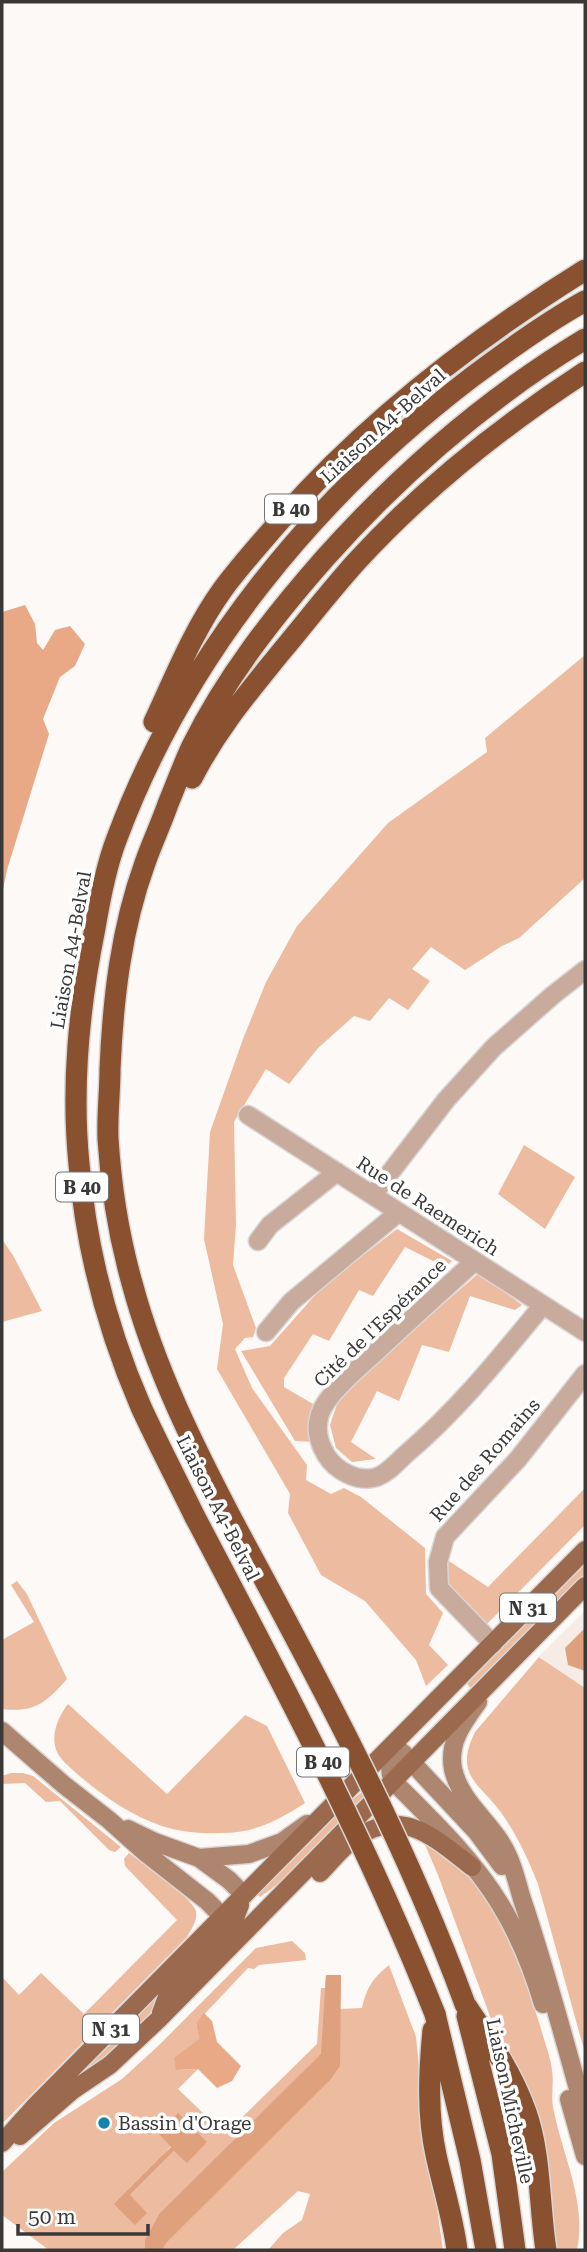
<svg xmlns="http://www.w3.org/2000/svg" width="587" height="2252" font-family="'Roboto Serif',serif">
	<rect width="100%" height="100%" fill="#fcf9f7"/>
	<path fill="#f6ebe5" d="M585,1611v77l-46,-32z"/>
	<path fill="#edbb9f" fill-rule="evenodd" d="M585,655v223l-66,60 -17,8 -37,24 -34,-23 -19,22 18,12 -22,29 -19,-12 -19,23 -16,-5 -36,32 -29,36 -23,-15 -32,53 2,103 -3,40 23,63 -3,9 -8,1 -10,11 17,39 55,77 -1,15 25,14 13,-6 17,9 64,51 1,46 17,19 -14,32 19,20 -22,21 -10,-26 -51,-59 -44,-26 -33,-62 2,-19 -73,-125 6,-45 -19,-85 6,-107 33,-93 23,-57 31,-56 91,-103 99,-71 -2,-14z
		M524,1145l51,32 -30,52 -47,-35z
		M397,1229l55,32 -7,6 -40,-20 -32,49 -14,-6 -30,51 -16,-7 -29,44v9l29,17 1,38 -19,-1 -54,-90 29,-5 54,-61z
		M2,1239l12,18 28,54 -40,11z
		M479,1273l43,32 -7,5 -45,-14 -21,56 -27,-7 -23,56 -22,-10 -26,51 25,17 -24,3 -16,-14 -6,-23 9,-27 66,-61z
		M585,1488v37l-100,101 -42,-41 3,-26 42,28z
		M585,1561v13l-113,115 -5,-5 9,-13z
		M17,1581l10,13 40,85c-21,24 -33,34 -65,30v-69l32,-18 -23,-37z
		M539,1657l46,31v365l-47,-169c-10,-25 -22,-51 -38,-73 -22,-29 -46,-36 -25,-79z
		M68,1704l99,90 78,-79 22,11 38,77c-28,18 -50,30 -84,30 -19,1 -41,-1 -59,-7 -33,-11 -60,-31 -86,-53 -6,-6 -14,-12 -18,-19 -9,-17 0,-37 10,-50z
		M11,1773h12l10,3 88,71 -6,5 -6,-2 -49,-49 -14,1 -21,-19 -23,1v-8z
		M373,1783l3,4 -90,91 -26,19 -3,-3 90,-90z
		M423,1840c18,12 35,24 49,40 34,43 57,107 72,159 3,10 7,21 8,31 2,12 -1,25 1,37 9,48 34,94 24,143h-21l-9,-79 -109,-296z
		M129,1853c14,11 63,44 67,58 2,9 -5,19 -9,26l-185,187v-147l17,18 22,-22 43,41 93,-94 -52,-54 -1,-7z
		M292,1941l13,12 1,7 -47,5 -5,4 -6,-1 -52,55 3,16 -23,31 22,-1 -20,20 47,45 92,-90 4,-56h4l1,-13h15l-1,34 22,-1c5,-21 11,-30 27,-43l27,72 8,80 19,133h-175l15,-17 19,-13 8,-26 -12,-3 -65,59h-184l-47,-35v-43l52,-49 68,-44 35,-32 99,-99zM178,2114l29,29 -32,7 -46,46 42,-50z
		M155,1998l2,3 -4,11 -48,49 -22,15 -3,-3z"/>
	<path fill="#e9a987" d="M25,605l10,19 2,19 6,7 12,-20 15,-4 15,18 -10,22 -15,11 -17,42 6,15 -42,136 -5,24v-282z
		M204,2013l8,8 5,21 24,24 -9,15 -15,7 -19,-19 -22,1 -2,-12 25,-19 -3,-16z"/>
	<path fill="#dfa07d" d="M585,1628v43l-17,-6 -3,-17z
		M326,1975h15l-1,91 -10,14 -164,163 -4,7h-17v-10l15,-27 161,-159z
		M178,2113l29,29 -20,21 -13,-12 -44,44 17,18 -12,12 -21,-21 57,-57 -13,-14z"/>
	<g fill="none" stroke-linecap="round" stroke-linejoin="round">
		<defs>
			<path id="street" d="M248,1115l337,217
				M373,1195l73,-95 48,-53 59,-52 32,-25
				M258,1241l12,-16 67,-53
				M475,1261c-33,30 -66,60 -98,90 -17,16 -50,42 -57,63 -5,14 -1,29 6,41 10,16 32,28 51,22 11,-4 20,-15 29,-23 52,-44 94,-97 137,-149
				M266,1332l25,-30 108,-90
				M493,1644l-54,-56 -1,-26 7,-25 73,-78 67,-85"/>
			<path id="secondary" d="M478,1702c-15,21 -30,40 -25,67 8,36 43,56 56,89 6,14 9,28 13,41 24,71 43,143 63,215
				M2,1731l62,54 45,35 38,34 60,47 16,16
				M399,1749c-7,11 -12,19 -6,32 38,38 79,77 107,123 19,31 33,66 43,100
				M403,1753l73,78 26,35
				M128,1829l27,13 44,16 30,22 15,15
				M199,1858l50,-4 33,-12 25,-18
				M569,2099l16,57"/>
			<path id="primary" d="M320,1873c11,-11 22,-26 36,-35 46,-32 79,0 116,29
				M161,2013l9,-24 62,-63 8,-21
				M20,2136l53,-46 37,-25 49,-46 426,-433
				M2,2143l34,-38 549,-555"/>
			<path id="highway" d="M154,722c21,-45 40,-93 69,-133 17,-23 36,-44 55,-66 88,-101 193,-182 307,-253
				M192,778c25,-49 55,-84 89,-126 25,-30 49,-61 75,-90 67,-73 146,-136 229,-190
				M195,1517c-18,-37 -37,-73 -54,-110 -33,-76 -55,-160 -62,-243 -8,-80 0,-157 16,-236 5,-30 11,-62 22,-90 69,-185 199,-342 355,-461 36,-27 73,-54 113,-76
				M236,1527c-41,-78 -81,-158 -104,-244 -13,-46 -21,-97 -24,-144 -1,-23 2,-47 2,-70 3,-70 11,-140 35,-206 7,-20 16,-39 23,-59 8,-19 15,-39 24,-58 34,-69 82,-130 133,-188 76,-85 162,-160 260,-219
				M465,2004c23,34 47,68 61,108 15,42 13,94 20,138
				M435,2014l35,146 16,90
				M467,2016l35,138 13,96
				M433,2030c-4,42 -6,84 3,125 7,32 17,63 21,95"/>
		</defs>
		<use href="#street" stroke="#d9d6d5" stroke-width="21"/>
		<use href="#secondary" stroke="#d9d6d5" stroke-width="21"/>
		<use href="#primary" stroke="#d9d6d5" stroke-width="21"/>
		<use href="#highway" stroke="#d9d6d5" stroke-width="24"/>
		<use href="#street" stroke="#c8ab9c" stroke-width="18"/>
		<use href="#secondary" stroke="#ae856e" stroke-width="18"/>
		<use href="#primary" stroke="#9b694d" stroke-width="18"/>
		<use href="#highway" stroke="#895130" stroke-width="21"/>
		<defs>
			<path id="highway-bridge" d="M195,1517c86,163 172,326 240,497
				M236,1527c84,155 168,311 229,477"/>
		</defs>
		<use href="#highway-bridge" stroke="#d9d6d5" stroke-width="24" stroke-linecap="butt"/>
		<use href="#highway-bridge" stroke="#895130" stroke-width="21"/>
	</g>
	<circle fill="#1683ab" stroke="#fff" stroke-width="2.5" cx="104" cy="2123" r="7"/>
	<g text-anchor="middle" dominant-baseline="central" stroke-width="7" stroke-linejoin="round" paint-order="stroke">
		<g fill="#fff" stroke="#757474" stroke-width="2">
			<rect x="265" y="494.5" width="52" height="29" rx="5"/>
			<rect x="56" y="1172.5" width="52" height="29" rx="5"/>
			<rect x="500" y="1593.5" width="56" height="29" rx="5"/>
			<rect x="297" y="1747.5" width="52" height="29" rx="5"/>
			<rect x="83" y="2014.5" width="56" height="29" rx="5"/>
		</g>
		<g font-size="18" font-weight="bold" fill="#3a3938">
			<text x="291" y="509">B 40</text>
			<text x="82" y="1187">B 40</text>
			<text x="528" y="1608">N 31</text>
			<text x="323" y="1762">B 40</text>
			<text x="111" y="2029">N 31</text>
		</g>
		<g font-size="19" fill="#3a3938" stroke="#fff">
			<text transform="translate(383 426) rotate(-42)">Liaison A4-Belval</text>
			<text transform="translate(71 950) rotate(-80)">Liaison A4-Belval</text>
			<text transform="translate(428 1206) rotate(33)">Rue de Raemerich</text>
			<text transform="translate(380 1323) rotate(-44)">Cité de l'Espérance</text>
			<text transform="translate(485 1460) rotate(-49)">Rue des Romains</text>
			<text transform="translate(218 1508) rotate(63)">Liaison A4-Belval</text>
			<text transform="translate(510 2101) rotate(78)">Liaison Micheville</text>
		</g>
		<g font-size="19" fill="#3a3938" stroke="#fff" text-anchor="start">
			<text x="118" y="2123">Bassin d'Orage</text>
		</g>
	</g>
	<rect width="587" height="2252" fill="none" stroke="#3a3938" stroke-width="7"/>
	<path d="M18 2224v10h130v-10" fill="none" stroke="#3a3938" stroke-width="3.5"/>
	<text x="28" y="2224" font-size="21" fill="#3a3938" stroke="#ffffff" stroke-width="5" paint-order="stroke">50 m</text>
</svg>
